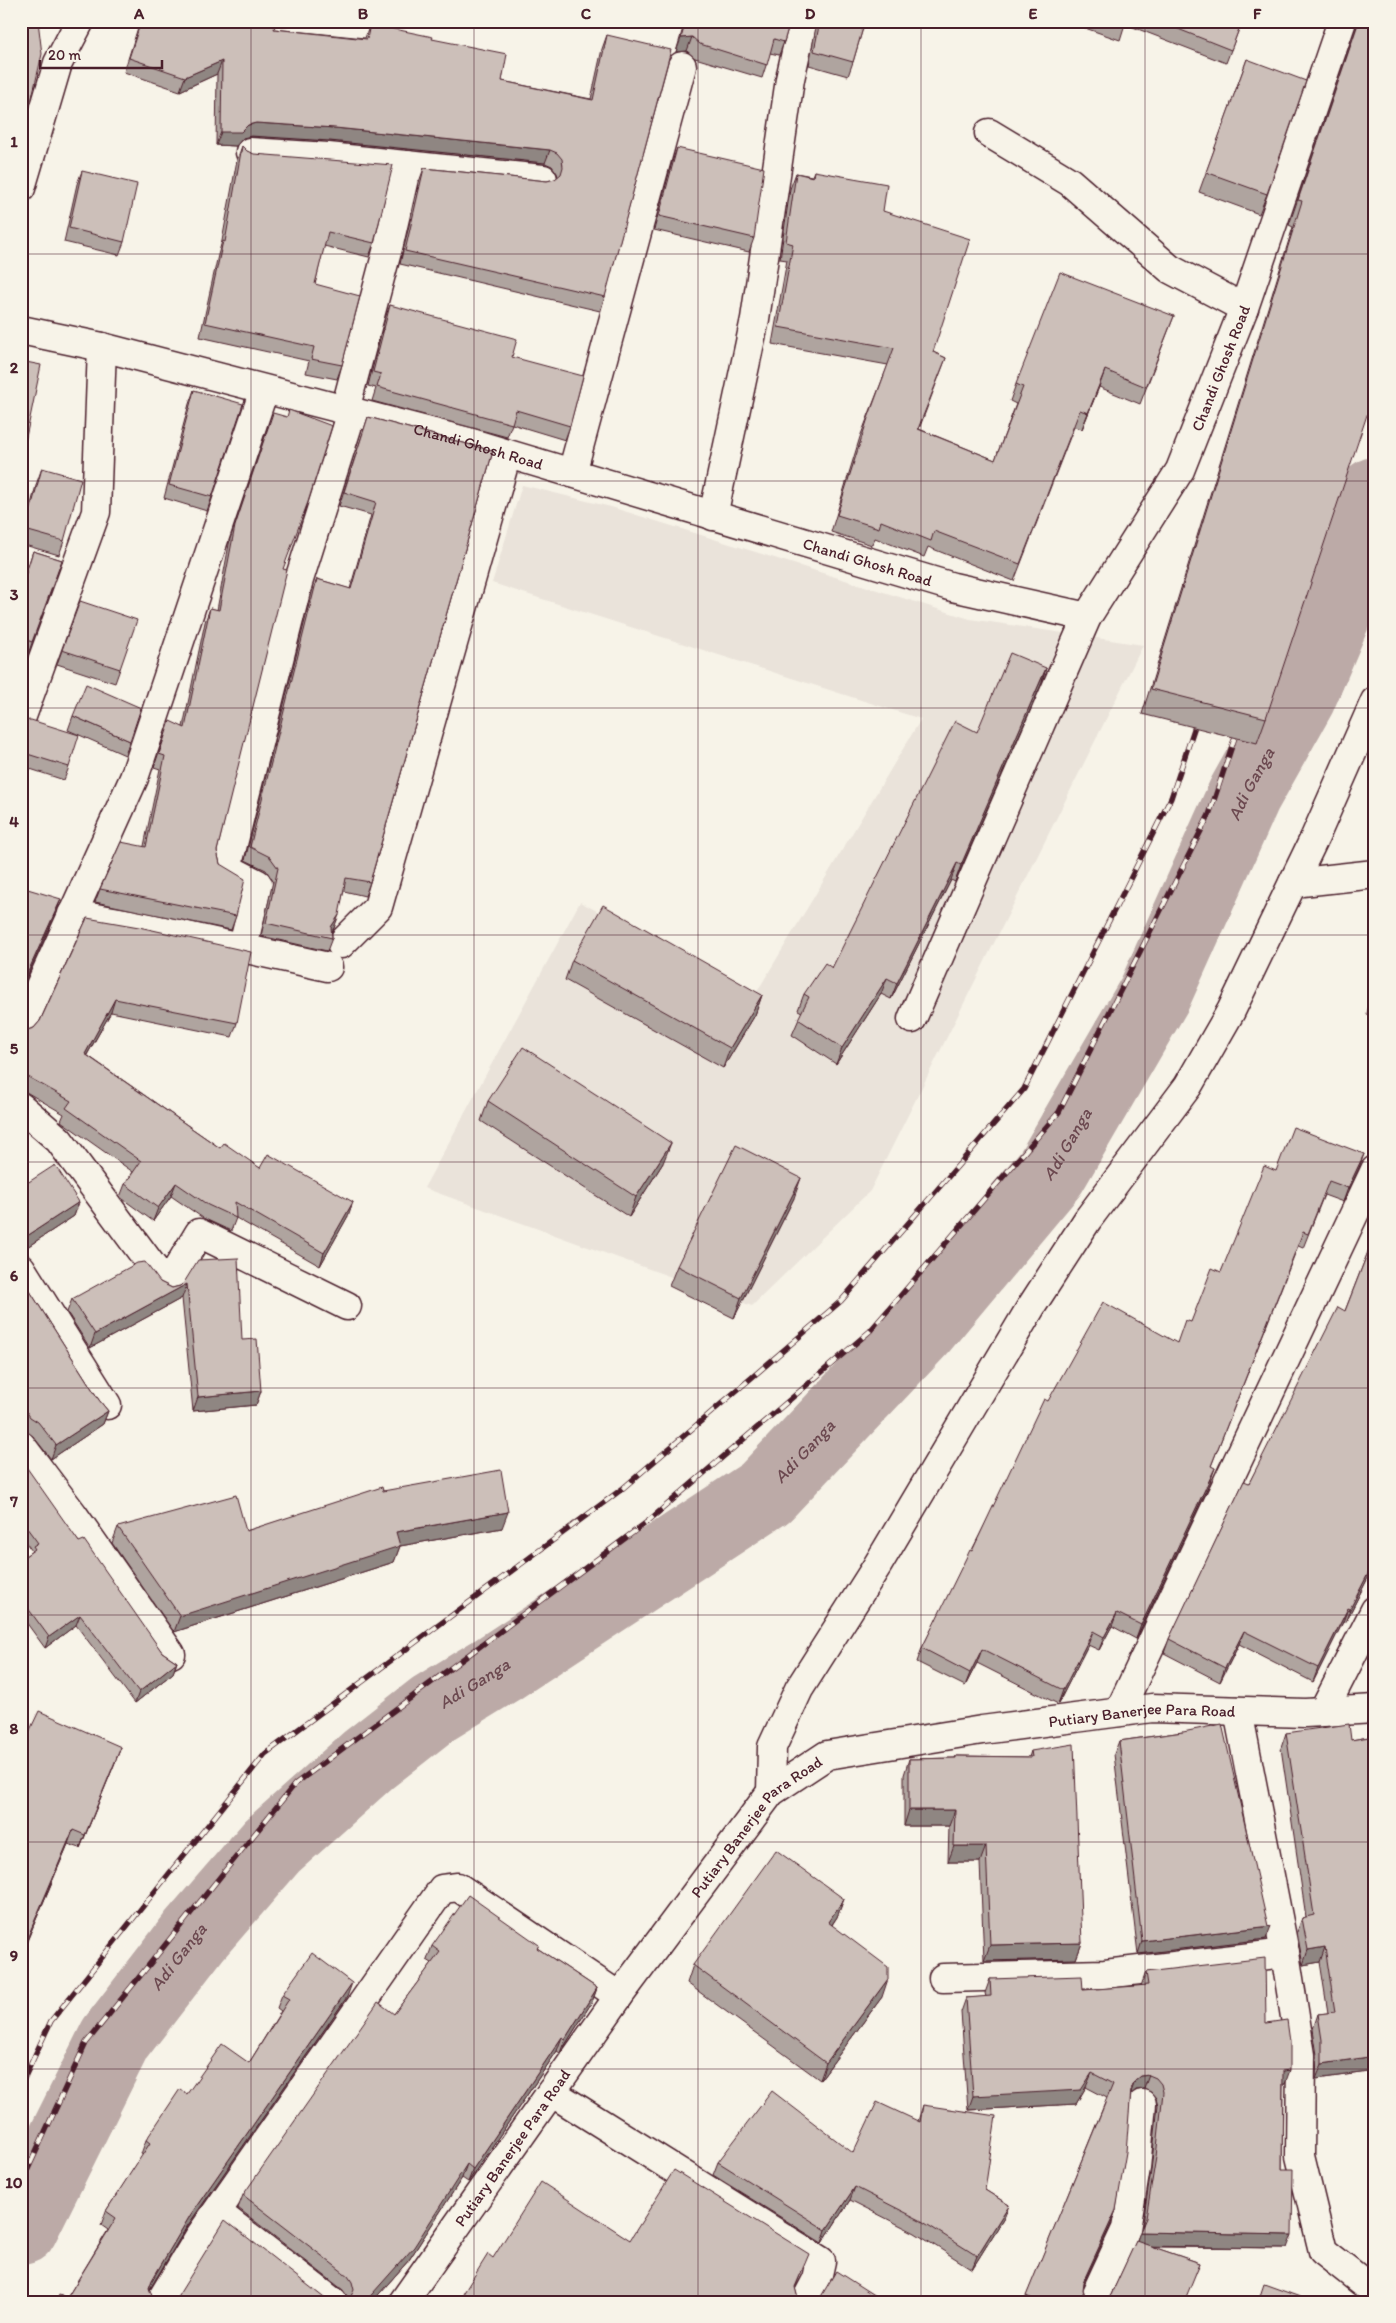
<svg xmlns="http://www.w3.org/2000/svg" width="1396" height="2323" viewBox="0 0 1396 2323" font-family="Itim,sans-serif">
<rect width="100%" height="100%" fill="#f7f3e8"/>
<filter id="ink" filterUnits="userSpaceOnUse"><feTurbulence type="fractalNoise" baseFrequency=".02" numOctaves="2"/><feDisplacementMap in="SourceGraphic" scale="10" xChannelSelector="R" yChannelSelector="G"/><feConvolveMatrix kernelMatrix="1 2 1 2 8 2 1 2 1" color-interpolation-filters="sRGB"/></filter>
<g filter="url(#ink)">
<polygon fill="#eae3da" points="522,485 611,507 970,619 1143,645 870,1191 752,1306 424,1188 580,902 755,995 921,719 492,583"/>
<g fill="none" stroke-linecap="round" stroke-linejoin="round">
<path stroke="#bcaaa7" stroke-width="74" id="s1" d="M21,2228l94,-189 80,-104 77,-89 96,-86 65,-51 65,-40 267,-176 155,-164 131,-157 104,-179 89,-198 55,-98 46,-108 30,-95"/>
<g stroke="#4a1f2b" stroke-width="31">
<g id="minor">
<polyline points="989,133 1070,182 1170,269 1244,308"/>
<polyline points="250,152 328,157 543,179"/>
<polyline points="21,188 58,63 80,21"/>
<path id="s2" d="M21,330l81,17 363,94 488,146 134,30 93,-147 64,-162 98,-287"/>
<polyline points="345,410 389,244 407,165"/>
<polyline points="572,473 682,66"/>
<polyline points="713,516 755,319 790,79 803,21"/>
<polyline points="21,719 96,512 102,347"/>
<polyline points="1293,883 1375,874"/>
<polyline points="72,914 137,925 328,967"/>
<polyline points="341,944 378,907 507,454"/>
<polyline points="243,946 258,884 227,868 298,583 352,412"/>
<polyline points="912,1019 1087,617"/>
<polyline points="21,1028 134,778 264,390"/>
<polyline points="21,1107 59,1140 167,1286 199,1233 347,1306"/>
<polyline points="21,1268 107,1405"/>
<polyline points="21,1445 73,1514 171,1654"/>
<polyline points="1238,1711 1285,1953 1301,2055 1300,2156 1323,2251 1375,2292"/>
<polyline points="1119,1712 1375,1170"/>
<polyline points="1323,1712 1375,1610"/>
<polyline points="771,1792 772,1747 799,1689 877,1566 1031,1307 1088,1219 1188,1086 1231,1011 1315,837 1375,701"/>
<polyline points="943,1978 1105,1974 1285,1953"/>
<polyline points="551,2092 821,2261 817,2279 805,2302"/>
<polyline points="217,2212 333,2302"/>
<polyline points="160,2302 199,2237 442,1889 458,1887 619,1996"/>
<path id="s3" d="M403,2302l216,-306 152,-204 56,-37 155,-25 170,-22 153,5 70,-4"/>
<polyline points="1092,2302 1126,2229 1136,2168 1142,2104"/>
</g>
</g>
<use href="#minor" stroke="#f7f3e8" stroke-width="28"/>
<g stroke="#4a1f2b" stroke-width="5.5">
<g id="rail">
<polyline points="21,2085 51,2021 265,1754 622,1489 841,1301 1024,1089 1171,798 1199,714"/>
<polyline points="21,2184 86,2043 295,1784 647,1522 870,1331 1059,1112 1209,815 1239,725"/>
</g>
</g>
<use href="#rail" stroke="#f7f3e8" stroke-width="4" stroke-dasharray="11" stroke-linecap="butt"/>
</g>
<g fill="#afa49f" stroke="#4a1f2b">
<polygon points="140,21 276,21 274,29 365,38 370,24 432,39 502,81 591,99 602,49 607,35 605,297 600,311 400,264 419,182 424,168 547,181 555,179 558,177 557,173 552,166 545,163 330,141 251,136 243,138 236,146 216,145 217,74 180,91 124,72"/>
<polygon points="685,21 790,21 784,42 779,55 770,53 762,78 695,58 687,51 676,52"/>
<polygon points="817,21 865,21 853,62 848,76 809,65"/>
<polygon points="1087,21 1242,21 1226,63 1125,24 1120,40 1085,28"/>
<polygon points="1357,21 1375,21 1266,718 1257,743 1142,714 1293,227 1289,225 1357,26"/>
<polygon points="1247,59 1267,194 1259,214 1199,192"/>
<polygon points="242,146 247,151 374,243 369,257 324,246 315,284 342,365 337,379 306,373 309,361 200,337 218,255 222,241 237,160"/>
<polygon points="677,148 754,238 749,252 654,230 672,162"/>
<polygon points="82,171 124,242 119,255 64,242 77,184"/>
<polygon points="814,171 883,211 933,352 946,358 919,429 995,460 1016,404 1010,401 1016,384 1174,316 1140,404 1099,387 1082,429 1074,427 1014,581 928,547 924,557 875,538 872,545 831,532 860,437 888,365 772,344 787,260 780,259 790,189 796,173 812,176"/>
<polygon points="390,305 512,357 570,426 565,440 512,424 507,437 372,401 376,388 368,386 385,318"/>
<polygon points="21,361 24,447 21,456"/>
<polygon points="194,390 212,497 207,511 164,498 189,404"/>
<polygon points="368,417 493,451 370,882 365,896 344,891 334,928 332,933 332,938 327,951 261,936 273,881 266,870 245,860 312,592 317,579 350,589 371,515 339,506"/>
<polygon points="268,426 283,569 217,851 220,864 236,916 231,930 95,902 100,889 144,846 160,769 154,767 165,734 183,727 205,622 210,608 217,610 230,539"/>
<polygon points="42,468 64,541 59,555 21,544 21,541 37,482"/>
<polygon points="33,551 62,560 28,654 23,653 21,657 21,587"/>
<polygon points="80,601 120,669 115,683 57,664"/>
<polygon points="1046,668 1041,685 955,882 951,880 891,999 881,994 836,1064 792,1035 802,1012 798,1010 804,994 832,968 977,732"/>
<polygon points="73,716 130,741 125,755 68,730"/>
<polygon points="21,721 69,767 64,780 21,766"/>
<polygon points="87,918 237,1023 232,1037 111,1012 87,1055 220,1148 260,1168 348,1216 320,1266 236,1218 231,1231 203,1218 171,1196 153,1221 120,1197 125,1184 133,1172 61,1121 64,1114 21,1089 21,1030 27,1030 34,1028 40,1021"/>
<polygon points="572,960 762,995 755,1015 723,1068 565,980"/>
<polygon points="1375,978 1375,1016 1367,1014"/>
<polygon points="488,1101 663,1163 629,1217 481,1121"/>
<polygon points="1359,1168 1343,1202 1324,1195 1303,1248 1298,1246 1211,1466 1210,1482 1136,1639 1112,1626 1099,1650 1088,1645 1058,1704 977,1663 965,1686 917,1662 922,1648 1048,1401 1177,1343 1191,1322 1221,1272 1276,1171"/>
<polygon points="21,1187 79,1202 74,1216 21,1251"/>
<polygon points="794,1198 734,1318 669,1286 677,1266"/>
<polygon points="1375,1234 1375,1572 1372,1570 1345,1623 1343,1622 1313,1682 1239,1644 1220,1682 1164,1653 1169,1639 1249,1483 1345,1311"/>
<polygon points="21,1277 99,1400 108,1411 103,1424 51,1459 33,1436 25,1430 21,1424"/>
<polygon points="185,1281 242,1340 261,1391 256,1405 193,1411 182,1298 90,1348 67,1312 72,1299 160,1282 172,1288 180,1286"/>
<polygon points="21,1472 79,1542 162,1652 177,1662 173,1673 135,1703 76,1625 45,1648 23,1618 21,1619 21,1559 32,1551 21,1536"/>
<polygon points="383,1491 502,1528 400,1546 394,1562 174,1632 112,1543 118,1527 246,1531"/>
<polygon points="1183,1732 1266,1939 1138,1954 1114,1754 1119,1741"/>
<polygon points="1286,1733 1351,1740 1375,1736 1375,2071 1316,2079 1317,2055 1313,2029 1318,2014 1328,2013 1320,1962 1303,1965 1297,1932 1302,1918 1306,1917 1281,1748"/>
<polygon points="21,1749 116,1760 80,1848 68,1844 21,1955"/>
<polygon points="1031,1751 1082,1943 1076,1959 984,1961 980,1862 948,1862 949,1826 904,1826 904,1775 909,1759 955,1758 956,1756 1029,1757"/>
<polygon points="844,1899 837,1917 832,1925 882,1997 820,2080 687,1983 693,1965"/>
<polygon points="539,1945 537,1948 597,1988 592,2002 560,2053 557,2051 468,2182 462,2178 409,2260 372,2302 345,2302 348,2300 347,2296 343,2290 238,2208 243,2195 394,2014 432,1963 427,1960 432,1946"/>
<polygon points="1146,1972 1266,2023 1285,2084 1283,2084 1282,2169 1287,2248 1153,2247 1200,2263 1194,2276 1106,2301 1111,2295 1137,2241 1142,2228 1151,2171 1158,2105 1156,2098 1151,2092 1144,2089 1136,2090 1131,2093 1116,2210 1111,2224 1082,2286 1082,2290 1085,2297 1090,2302 1024,2302 1107,2098 1086,2087 1076,2104 968,2110 961,2012 966,1998 986,1997 985,1993 990,1979 1083,1990 1141,1986"/>
<polygon points="282,1995 347,1997 186,2228 150,2289 67,2298 108,2230 101,2225 106,2211 143,2155 141,2154 146,2140 187,2094 249,2063 281,2011 277,2008"/>
<polygon points="923,2105 985,2190 1009,2205 1004,2218 972,2269 915,2233 850,2200 822,2243 713,2175 718,2162 853,2153 918,2121"/>
<polygon points="630,2240 803,2268 795,2288 797,2295 803,2301 807,2302 458,2302 493,2258"/>
</g>
<g fill="#8f8682" stroke="#4a1f2b">
<polygon points="692,37 687,51 676,52 681,38"/>
<polygon points="222,61 217,74 180,91 185,77"/>
<polygon points="256,123 335,128 550,150 545,163 330,141 251,136 243,138 236,146 216,145 221,132"/>
<polygon points="1105,370 1099,387 1082,429 1088,413"/>
<polygon points="1046,668 1041,685 955,882 961,865"/>
<polygon points="957,863 951,880 891,999 897,983"/>
<polygon points="61,899 56,912 21,990 21,987"/>
<polygon points="339,915 334,928 328,937 331,927"/>
<polygon points="887,978 881,994 836,1064 842,1048"/>
<polygon points="762,995 755,1015 723,1068 730,1048"/>
<polygon points="115,999 111,1012 80,1067 85,1054"/>
<polygon points="671,1143 663,1163 629,1217 636,1197"/>
<polygon points="1364,1154 1359,1168 1343,1202 1348,1188"/>
<polygon points="801,1178 794,1198 734,1318 741,1298"/>
<polygon points="176,1183 171,1196 153,1221 158,1208"/>
<polygon points="79,1202 74,1216 21,1251 21,1246 24,1238"/>
<polygon points="353,1202 348,1216 320,1266 324,1253"/>
<polygon points="187,1284 182,1298 90,1348 95,1334"/>
<polygon points="261,1391 256,1405 193,1411 198,1397"/>
<polygon points="108,1411 103,1424 51,1459 56,1445"/>
<polygon points="1215,1468 1210,1482 1136,1639 1141,1625"/>
<polygon points="508,1512 502,1528 400,1546 394,1562 174,1632 180,1616 396,1532"/>
<polygon points="1375,1560 1372,1570 1345,1623 1350,1609"/>
<polygon points="27,1607 23,1618 21,1619 21,1611"/>
<polygon points="1348,1608 1343,1622 1313,1682 1318,1668"/>
<polygon points="1117,1613 1112,1626 1099,1650 1104,1637"/>
<polygon points="80,1615 76,1625 45,1648 49,1637"/>
<polygon points="1093,1631 1088,1645 1058,1704 1063,1690"/>
<polygon points="1244,1631 1239,1644 1220,1682 1225,1668"/>
<polygon points="982,1649 977,1663 965,1686 970,1673"/>
<polygon points="177,1662 173,1673 135,1703 139,1692"/>
<polygon points="121,1747 116,1760 80,1848 85,1835"/>
<polygon points="909,1810 955,1810 949,1826 904,1826"/>
<polygon points="73,1830 68,1844 21,1955 21,1953"/>
<polygon points="954,1846 986,1846 980,1862 948,1862"/>
<polygon points="844,1899 837,1917 822,1939 828,1922"/>
<polygon points="1271,1926 1266,1939 1138,1954 1142,1941"/>
<polygon points="1082,1943 1076,1959 984,1961 990,1945"/>
<polygon points="1325,1947 1320,1962 1303,1965 1308,1950"/>
<polygon points="888,1979 882,1997 820,2080 826,2063"/>
<polygon points="352,1983 347,1997 186,2228 147,2294 152,2280 191,2214"/>
<polygon points="597,1988 592,2002 560,2053 565,2039"/>
<polygon points="562,2037 557,2051 468,2182 473,2169"/>
<polygon points="1375,2056 1375,2071 1316,2079 1322,2064"/>
<polygon points="1290,2070 1285,2084 1278,2085 1283,2071"/>
<polygon points="1092,2073 1086,2087 1076,2104 968,2110 973,2096"/>
<polygon points="1149,2075 1144,2089 1136,2090 1130,2095 1135,2081 1141,2076"/>
<polygon points="467,2164 462,2178 409,2260 372,2302 365,2302"/>
<polygon points="855,2187 850,2200 822,2243 826,2230"/>
<polygon points="1009,2205 1004,2218 972,2269 977,2256"/>
<polygon points="1116,2210 1111,2224 1078,2295 1083,2282"/>
<polygon points="1140,2232 1292,2235 1287,2248 1135,2246"/>
</g>
<g fill="#ccbfb9" stroke="#4a1f2b">
<polygon points="21,21 38,21 42,54 30,106 21,136"/>
<polygon points="141,21 276,21 274,29 367,39 370,24 433,37 432,39 507,54 502,81 593,100 607,35 671,50 605,297 405,251 424,168 547,181 555,179 561,174 563,167 562,159 557,153 550,150 335,128 256,123 248,125 241,132 221,132 222,61 185,77 129,58"/>
<polygon points="686,21 790,21 784,42 774,39 767,65 700,44 692,37 681,38"/>
<polygon points="820,21 865,21 853,62 814,51"/>
<polygon points="1110,21 1127,21 1125,26"/>
<polygon points="1158,21 1242,21 1231,50"/>
<polygon points="1359,21 1375,21 1375,391 1266,718 1151,689 1302,201 1298,200"/>
<polygon points="1247,59 1306,81 1267,194 1206,172"/>
<polygon points="242,146 247,151 254,154 393,165 374,243 328,232 315,284 360,296 342,365 311,359 314,347 205,323 223,241 225,242"/>
<polygon points="677,148 764,168 754,238 659,216"/>
<polygon points="82,171 137,184 124,242 69,228"/>
<polygon points="814,171 887,184 883,211 970,239 933,352 946,358 918,429 995,460 1023,387 1016,384 1060,272 1174,316 1146,387 1105,370 1088,413 1080,410 1020,564 934,531 931,541 881,521 879,528 837,515 867,421 894,348 778,327 793,244 786,242 796,173 813,177"/>
<polygon points="390,305 517,339 512,357 583,376 570,426 516,410 512,424 377,387 381,374 373,372"/>
<polygon points="21,361 41,365 24,447 21,447"/>
<polygon points="194,390 243,404 212,497 169,485"/>
<polygon points="289,410 332,426 308,502 283,569 287,570 217,851 220,864 245,879 236,916 100,889 121,842 146,847 165,756 159,754 170,721 185,728 210,608 219,610 235,526 273,413 287,417"/>
<polygon points="368,417 493,451 370,882 346,878 339,915 331,927 332,938 266,923 278,868 270,857 250,847 317,579 351,589 376,502 344,492"/>
<polygon points="42,468 81,479 64,541 25,530"/>
<polygon points="33,551 62,560 32,642 27,640 21,656 21,589"/>
<polygon points="80,601 137,620 120,669 62,650"/>
<polygon points="1010,653 1046,668 961,865 957,863 897,983 887,978 842,1048 798,1019 809,997 804,994 825,963 832,968 955,721 977,732"/>
<polygon points="86,684 141,708 130,741 73,716"/>
<polygon points="31,720 79,735 69,767 21,752 21,721"/>
<polygon points="21,887 61,899 21,987"/>
<polygon points="603,905 762,995 730,1048 572,960"/>
<polygon points="87,918 139,927 251,952 237,1023 115,999 85,1054 220,1148 224,1143 260,1168 268,1154 353,1202 324,1253 235,1202 236,1218 208,1205 176,1183 158,1208 125,1184 141,1161 66,1108 71,1101 21,1073 21,1030 27,1030 34,1028 40,1021"/>
<polygon points="1375,987 1375,1002 1372,1002"/>
<polygon points="523,1047 671,1143 636,1197 488,1101"/>
<polygon points="1293,1127 1364,1154 1348,1188 1329,1181 1308,1234 1303,1232 1211,1466 1215,1468 1141,1625 1117,1613 1104,1637 1093,1631 1063,1690 982,1649 970,1673 922,1648 970,1550 972,1551 1044,1399 1048,1401 1103,1302 1177,1343 1185,1320 1191,1322 1212,1268 1221,1272 1264,1166 1276,1171"/>
<polygon points="736,1145 801,1178 741,1298 677,1266"/>
<polygon points="55,1165 79,1202 24,1238 21,1234 21,1187"/>
<polygon points="1375,1234 1375,1560 1350,1609 1348,1608 1318,1668 1244,1631 1225,1668 1169,1639 1244,1481 1249,1483 1338,1307 1345,1311"/>
<polygon points="238,1258 242,1340 257,1339 261,1391 198,1397 187,1284 95,1334 72,1299 137,1263 145,1262 160,1282 172,1288 180,1286 185,1281 198,1260"/>
<polygon points="21,1277 99,1400 108,1411 56,1445 38,1422 30,1417 21,1403"/>
<polygon points="27,1468 79,1542 84,1540 162,1652 177,1662 139,1692 80,1615 49,1637 27,1607 21,1611 21,1559 35,1549 33,1546 38,1543 21,1520 21,1472"/>
<polygon points="501,1470 508,1512 396,1532 400,1546 180,1616 118,1527 236,1495 246,1531 382,1487 383,1491"/>
<polygon points="39,1711 121,1747 85,1835 73,1830 21,1953 21,1749"/>
<polygon points="1222,1724 1268,1926 1271,1926 1142,1941 1119,1741 1183,1732"/>
<polygon points="1349,1724 1351,1740 1375,1736 1375,2056 1322,2064 1322,2040 1318,2014 1335,2012 1325,1947 1308,1950 1302,1918 1314,1915 1286,1733"/>
<polygon points="1074,1744 1082,1943 990,1945 986,1846 954,1846 955,1810 909,1810 909,1759 956,1758 956,1756 1032,1757 1031,1751"/>
<polygon points="776,1850 844,1899 828,1922 888,1967 888,1979 826,2063 693,1965"/>
<polygon points="468,1895 539,1945 537,1948 597,1988 565,2039 562,2037 473,2169 467,2164 414,2247 365,2302 345,2302 350,2298 354,2290 352,2282 348,2276 243,2195 378,2002 394,2014 440,1952 432,1946"/>
<polygon points="312,1953 352,1983 191,2214 152,2280 149,2288 152,2296 157,2302 56,2302 59,2295 67,2298 116,2218 106,2211 150,2143 146,2140 180,2089 187,2094 222,2044 249,2063 289,1999 282,1995"/>
<polygon points="1265,1958 1266,2023 1287,2020 1290,2042 1290,2070 1283,2071 1282,2169 1293,2169 1292,2235 1140,2232 1146,2218 1156,2157 1163,2092 1161,2084 1156,2078 1149,2075 1141,2076 1135,2081 1131,2089 1126,2152 1116,2210 1083,2282 1082,2290 1085,2297 1090,2302 1040,2302 1026,2296 1113,2084 1092,2073 1081,2090 973,2096 966,1998 991,1996 990,1979 1082,1976 1083,1990 1148,1985 1146,1972"/>
<polygon points="772,2091 853,2153 877,2102 920,2122 923,2105 996,2116 985,2190 1009,2205 977,2256 920,2220 855,2187 826,2230 718,2162"/>
<polygon points="674,2170 809,2254 795,2287 797,2295 803,2301 807,2302 798,2302 791,2297 789,2302 458,2302 488,2254 493,2258 541,2182 630,2240"/>
<polygon points="225,2220 328,2301 331,2302 172,2302 178,2296"/>
<polygon points="1136,2241 1200,2263 1184,2302 1104,2302 1106,2301 1111,2295"/>
<polygon points="836,2271 883,2301 883,2302 814,2302 819,2300"/>
<polygon points="1264,2284 1314,2302 1258,2302"/>
</g>
</g>
<path fill="none" stroke="#4a1f2b" stroke-width="1" stroke-opacity="0.55" d="M251,21v2281M474,21v2281M698,21v2281M921,21v2281M1145,21v2281M21,254h1354M21,481h1354M21,708h1354M21,935h1354M21,1162h1354M21,1388h1354M21,1615h1354M21,1842h1354M21,2069h1354"/>
<g text-anchor="middle" stroke-width="4.5" stroke-linejoin="round" paint-order="stroke">
<g font-size="16" fill="#4a1f2b" stroke="#f7f3e8">
<text dy="6" stroke="none"><textPath href="#s2" startOffset="1388">Chandi Ghosh Road</textPath></text>
<text dy="6" stroke="none"><textPath href="#s2" startOffset="472">Chandi Ghosh Road</textPath></text>
<text dy="6" stroke="none"><textPath href="#s2" startOffset="878">Chandi Ghosh Road</textPath></text>
<text dy="6" stroke="none"><textPath href="#s3" startOffset="1014">Putiary Banerjee Para Road</textPath></text>
<text dy="6" stroke="none"><textPath href="#s3" startOffset="594">Putiary Banerjee Para Road</textPath></text>
<text dy="6" stroke="none"><textPath href="#s3" startOffset="189">Putiary Banerjee Para Road</textPath></text>
</g>
<g font-size="18" font-style="italic" fill="#6c4950" stroke="#f7f3e8">
<text dy="6" stroke="none"><textPath href="#s1" startOffset="1935">Adi Ganga</textPath></text>
<text dy="6" stroke="none"><textPath href="#s1" startOffset="1530">Adi Ganga</textPath></text>
<text dy="6" stroke="none"><textPath href="#s1" startOffset="1125">Adi Ganga</textPath></text>
<text dy="6" stroke="none"><textPath href="#s1" startOffset="720">Adi Ganga</textPath></text>
<text dy="6" stroke="none"><textPath href="#s1" startOffset="315">Adi Ganga</textPath></text>
</g>
</g>
<rect width="1396" height="2323" fill="none" stroke="#f7f3e8" stroke-width="55"/>
<path d="M40 60v8h122v-8" fill="none" stroke="#4a1f2b" stroke-width="2.5"/>
<text x="48" y="60" font-size="15" fill="#4a1f2b" stroke="#f7f3e8" stroke-width="4" paint-order="stroke">20 m</text>
<rect x="28" y="28" width="1340" height="2268" fill="none" stroke="#4a1f2b" stroke-width="2"/>
<g font-size="16" text-anchor="middle" font-weight="bold" fill="#4a1f2b">
<text x="139" y="19">A</text>
<text x="363" y="19">B</text>
<text x="586" y="19">C</text>
<text x="810" y="19">D</text>
<text x="1033" y="19">E</text>
<text x="1257" y="19">F</text>
<text x="14" y="147">1</text>
<text x="14" y="373">2</text>
<text x="14" y="600">3</text>
<text x="14" y="827">4</text>
<text x="14" y="1054">5</text>
<text x="14" y="1281">6</text>
<text x="14" y="1507">7</text>
<text x="14" y="1734">8</text>
<text x="14" y="1961">9</text>
<text x="14" y="2188">10</text>
</g>
</svg>
